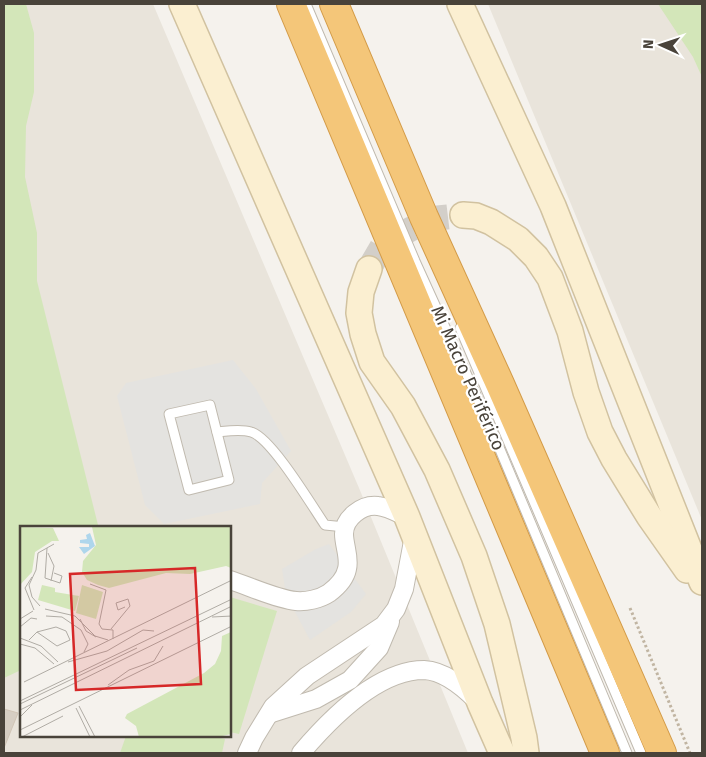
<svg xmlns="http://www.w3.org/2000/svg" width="706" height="757" viewBox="0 0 706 757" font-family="'Fira Sans',sans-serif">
<rect width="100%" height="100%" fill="#f5f2ed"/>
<g fill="#e9e4db" fill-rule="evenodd">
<path d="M4,4h149l206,484 109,265h-464zM21,527h209v209h-209z"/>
<polygon points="488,4 702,4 702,520"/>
</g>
<g fill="#d3e6b9">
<polygon points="4,4 26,4 34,33 34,92 26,126 25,177 37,233 37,281 98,525 97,527 21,527 21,670 4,678"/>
<polygon points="658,4 702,4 702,77 693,57"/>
<polygon points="230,597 277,611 239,734 230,732"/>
<polygon points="126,736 212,736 225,739 222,753 120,753"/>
</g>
<g fill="#e4e3e0">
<polygon points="233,360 256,389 291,451 262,483 260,504 164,524 145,505 117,396 126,383"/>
<polygon points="329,544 366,594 351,612 310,640 286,595 282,569 316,549"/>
</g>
<polygon fill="#d6cec3" stroke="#d1c5b6" points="4,709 18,713 4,748"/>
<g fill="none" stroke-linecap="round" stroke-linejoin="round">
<polyline stroke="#d3cfc9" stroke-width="25" stroke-dasharray="25 12" stroke-linecap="butt" points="369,269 382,247 394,238 411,229 438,218 463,215"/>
<g stroke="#c0baaf" stroke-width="11">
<g id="lane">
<polyline points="306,4 415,261 491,428 627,753"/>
<polyline points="460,328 641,753"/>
<polygon points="210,405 229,480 189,490 169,414"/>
<path d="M217,432c11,-1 24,-3 34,0 20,5 61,74 74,93l20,2"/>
</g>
</g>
<g stroke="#c0baaf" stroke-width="20">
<g id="street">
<path d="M230,580c19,6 46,19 66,21 10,1 24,-2 33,-8 8,-6 16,-14 18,-24 3,-11 -3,-24 -3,-35 0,-16 18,-30 34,-28 10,1 20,7 29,11"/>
<polyline points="272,713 316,699 350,680 379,648 390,622"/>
<polyline points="247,753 254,738 273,707 307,676 384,625 396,609 404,589 414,536"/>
<path d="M301,753c28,-33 76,-83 123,-83 21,1 39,17 52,30"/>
</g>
</g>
<g stroke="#d1c2a0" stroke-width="28">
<g id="secondary">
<polyline points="182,4 407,517 480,703 502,753"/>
<polyline points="460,4 553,206 702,582"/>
<polyline points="463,215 476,216 491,222 518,239 536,257 550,278 570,331 586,392 600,432 614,459 649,516 687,570"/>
<polyline points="369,269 361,292 359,313 363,334 372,362 403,406 437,470 474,556 497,624 524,738 526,753"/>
</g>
</g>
<g stroke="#d39b48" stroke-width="30">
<g id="highway">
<polyline points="291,4 605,753"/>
<polyline points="334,4 424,217 500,384 662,753"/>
</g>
</g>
<polyline stroke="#c1b5a2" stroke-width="3" stroke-dasharray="2.5 2.5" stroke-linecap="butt" points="630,608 690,753"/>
<use href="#lane" stroke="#fff" stroke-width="9"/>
<use href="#street" stroke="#fff" stroke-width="18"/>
<use href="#secondary" stroke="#fbefd1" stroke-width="25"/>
<use href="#highway" stroke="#f4c679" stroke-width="28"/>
</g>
<g text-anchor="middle" stroke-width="4.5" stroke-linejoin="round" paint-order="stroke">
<g font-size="18" fill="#49433a" stroke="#fff">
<text transform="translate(468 378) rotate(66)" y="6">Mi Macro Periférico</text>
</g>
</g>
<g transform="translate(20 526)">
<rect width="211" height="211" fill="#f5f2ed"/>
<path d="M0,1l33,1 6,13h-7l-17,11 -3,20 -12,13zM72,1h139v41l-5,-2 -36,8 -24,-1 -57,15 -11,-3 -11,-5 -5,-8 1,-11 13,-16zM22,59l13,3v4l24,4 -4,15 -37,-11zM62,59l21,7 -7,27 -20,-6zM211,106v102l-13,3h-79l-3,-11 -11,-8 2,-4 77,-41 11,-9 6,-13 1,-15z" fill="#d3e6b9"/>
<path d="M70,7l5,13 -11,8 -5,-7h10v-3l-9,-1v-3l7,-1 -1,-4z" fill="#aed6ec"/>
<path fill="none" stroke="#b0aca5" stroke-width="1" d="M27,22l-2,30 15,5 2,-7 -8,-3M28,27l6,13 -3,15M12,51l-7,11 9,22M70,58l16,6 -7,34 3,5 11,1v9M20,80l-8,-9 -3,-12 7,-15 2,-17 16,-9M25,83l30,7 20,20 13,4M26,90l16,1 19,13 7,14 -4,8M192,91l20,-1M0,93l13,-8M60,93l6,12 10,6M0,101l11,-9 6,1M91,103l19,-23 -2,-7 -12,4 2,7 7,-3M0,112l21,8 17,16M9,114l8,-8 19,-5 10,4 4,9 -13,6 -20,-14M0,118l15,4 19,16M48,136l39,-11 36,-21 11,1M4,156l208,-102M88,159l21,-15 25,-9 9,-15M0,175l212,-102M0,178l117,-56M59,180l16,31M56,182l14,29M0,184l212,-104M0,191l12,-12M0,204l212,-104M2,211l41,-21"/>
<path fill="#d62828" fill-opacity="0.15" stroke="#d62828" stroke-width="2.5" d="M175,42l6,116 -125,6 -6,-116z"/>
<rect width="211" height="211" fill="none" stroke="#49433a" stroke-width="2.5"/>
</g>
<rect width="706" height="757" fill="none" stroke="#49433a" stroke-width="10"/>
<g transform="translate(661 45) rotate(273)" stroke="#ffffff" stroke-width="4" paint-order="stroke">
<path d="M0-4L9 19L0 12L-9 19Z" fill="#49433a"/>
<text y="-8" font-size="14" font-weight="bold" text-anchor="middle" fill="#49433a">N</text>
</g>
</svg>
